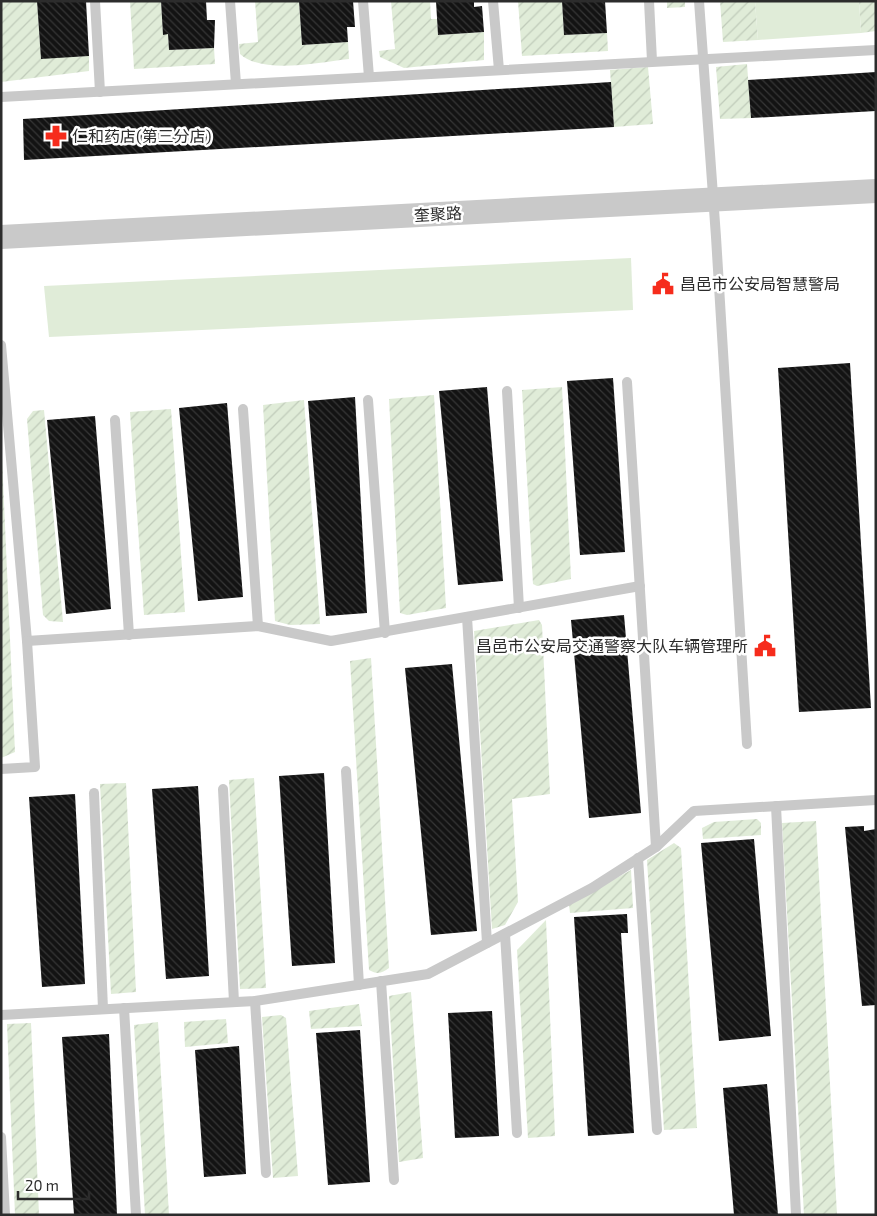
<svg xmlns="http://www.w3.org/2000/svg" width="877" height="1216" viewBox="0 0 877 1216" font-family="'Exo 2','Noto Sans SC',sans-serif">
<defs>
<pattern id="garden-furrows" width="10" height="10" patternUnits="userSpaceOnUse" patternTransform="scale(1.25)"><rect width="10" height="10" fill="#e0ecd8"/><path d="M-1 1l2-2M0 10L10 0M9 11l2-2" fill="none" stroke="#c0cbba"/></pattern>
<pattern id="building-back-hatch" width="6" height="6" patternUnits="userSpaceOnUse" patternTransform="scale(1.25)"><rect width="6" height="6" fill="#131313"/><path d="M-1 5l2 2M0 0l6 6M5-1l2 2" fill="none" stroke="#363636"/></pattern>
</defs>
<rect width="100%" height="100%" fill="#fff"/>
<g fill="#e0ecd8">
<polygon points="755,1 859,1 861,33 758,40"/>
<polygon points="631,258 633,310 49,337 44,286"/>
</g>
<g fill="url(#garden-furrows)">
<polygon points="1,1 37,1 41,58 89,56 89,71 1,82"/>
<polygon points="130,1 161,1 163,34 168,34 169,50 214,48 215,64 134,69"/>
<path d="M255,1h44l3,44 46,-3 1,17c-29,3 -86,16 -109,-5l-1,-10 19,-2z"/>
<polygon points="391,1 430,1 431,19 437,19 438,35 484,32 484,60 404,68 380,57 379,51 395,49"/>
<polygon points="518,1 562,1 564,35 607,33 608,51 522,56"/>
<polygon points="667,1 685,1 685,7 667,8"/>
<polygon points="720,1 755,1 758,40 723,42"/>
<polygon points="859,1 876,1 876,31 861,33"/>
<polygon points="747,64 751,118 720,119 716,67"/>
<polygon points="648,67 653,124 614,127 610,70"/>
<polygon points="562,387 571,579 537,586 533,584 522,390"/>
<polygon points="434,395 446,608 407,615 400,613 389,399"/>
<polygon points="304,400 320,624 290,625 275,621 263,405"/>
<polygon points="171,409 185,612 144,615 130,412"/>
<polygon points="44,410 63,622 49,621 43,615 27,419 33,411"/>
<polygon points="1,435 15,752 1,758"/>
<polygon points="539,620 542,625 550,794 512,799 518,902 505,925 492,929 474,631"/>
<path d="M371,658l18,310c-7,5 -11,7 -20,2l-19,-309z"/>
<polygon points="254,778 266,988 240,989 229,780"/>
<polygon points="126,783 136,992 111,994 100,784"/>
<polygon points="757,819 761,823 761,835 703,839 702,828 714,822"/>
<polygon points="816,821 837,1215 804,1215 782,823"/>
<polygon points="674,843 681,848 697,1128 664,1130 647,860"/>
<polygon points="631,870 633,908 570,913 569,904"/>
<polygon points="546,920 555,1136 528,1138 517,950"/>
<polygon points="411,992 423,1158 399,1162 389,996"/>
<polygon points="359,1004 362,1026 311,1029 309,1011"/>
<polygon points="281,1015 286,1018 298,1176 273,1178 262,1017"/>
<polygon points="226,1019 228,1043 185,1047 184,1022"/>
<polygon points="158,1022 169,1215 145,1215 134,1025"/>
<polygon points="31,1023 39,1215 15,1215 7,1024"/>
</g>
<g fill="url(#building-back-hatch)">
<polygon points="37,1 86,1 89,56 41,59"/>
<polygon points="161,1 206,1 207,20 215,20 214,48 169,50 168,34 163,35"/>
<polygon points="299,1 353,1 355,27 347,27 348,42 302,45"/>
<polygon points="436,1 474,1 474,7 482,6 484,32 438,35"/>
<polygon points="562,1 605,1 607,33 564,35"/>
<polygon points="876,72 876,111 751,118 748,80"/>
<polygon points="611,82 614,127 24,160 23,119"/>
<polygon points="850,363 871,708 799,712 778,368"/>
<polygon points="613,378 625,552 580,555 567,381"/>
<polygon points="487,387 503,581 458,585 439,391"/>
<polygon points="355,397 367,613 326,616 308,401"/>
<polygon points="227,403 243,597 198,601 179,408"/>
<polygon points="95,416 111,609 66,614 47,420"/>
<polygon points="624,615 641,813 589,818 571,620"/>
<polygon points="452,664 477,931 431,935 405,668"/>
<polygon points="324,773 335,963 292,966 279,776"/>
<polygon points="198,786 209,976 166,979 152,789"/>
<polygon points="75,794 85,984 42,987 29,797"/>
<polygon points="864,826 864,831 876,829 876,1005 862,1006 845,827"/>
<polygon points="754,839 771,1036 719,1041 701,843"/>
<polygon points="627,914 628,933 621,933 634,1133 588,1136 574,917"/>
<polygon points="492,1011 499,1136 455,1138 448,1013"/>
<polygon points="360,1030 370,1182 328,1185 316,1033"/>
<polygon points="109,1034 117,1215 74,1215 62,1037"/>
<polygon points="239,1046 246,1174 204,1177 195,1050"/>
<polygon points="767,1084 778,1215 734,1215 723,1088"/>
</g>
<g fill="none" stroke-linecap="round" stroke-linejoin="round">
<g stroke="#c9c9c9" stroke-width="10">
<polyline points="95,1 100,92"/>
<polyline points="230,1 236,84"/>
<polyline points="363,1 369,77"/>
<polyline points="493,1 499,70"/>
<polyline points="649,1 652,61"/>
<polyline points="699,1 716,237 747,744"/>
<polyline points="1,97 876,50"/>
<polyline points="1,345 27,641 258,626 331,641 640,586"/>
<polyline points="627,382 656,847"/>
<polyline points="507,391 519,608"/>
<polyline points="368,400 385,633"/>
<polyline points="243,409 258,626"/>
<polyline points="115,420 129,635"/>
<polyline points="467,617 487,943"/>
<polyline points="1,769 35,767 27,641"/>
<polyline points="346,771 359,985"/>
<polyline points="223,789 234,1002"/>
<polyline points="94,793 103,1009"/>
<polyline points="776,806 796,1215"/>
<polyline points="638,858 657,1130"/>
<polyline points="505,934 517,1133"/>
<polyline points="381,981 394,1180"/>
<polyline points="255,1001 266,1173"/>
<polyline points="124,1008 136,1215"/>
<polyline points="1,1015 255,1001 428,974 592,888 656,847 694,811 876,800"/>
<polyline points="1,1137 5,1215"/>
</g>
<polyline stroke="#c9c9c9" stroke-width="24" points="1,237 876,191"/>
</g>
<defs>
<g id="pharmacy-bare" transform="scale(1.725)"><path d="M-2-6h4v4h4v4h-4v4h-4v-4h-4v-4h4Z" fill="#f62c1c" stroke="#fff" stroke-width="2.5" paint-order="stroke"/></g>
<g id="civic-bare" transform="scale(1.725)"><path d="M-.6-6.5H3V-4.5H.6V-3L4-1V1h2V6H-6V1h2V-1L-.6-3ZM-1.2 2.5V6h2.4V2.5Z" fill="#f62c1c" stroke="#fff" stroke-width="2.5" paint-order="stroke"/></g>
</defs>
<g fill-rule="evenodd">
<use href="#pharmacy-bare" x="56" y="136"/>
<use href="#civic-bare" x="663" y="284"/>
<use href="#civic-bare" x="765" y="646"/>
</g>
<g text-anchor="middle" stroke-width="5" stroke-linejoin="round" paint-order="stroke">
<g font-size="16" fill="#2c2c2c" stroke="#fff" text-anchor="start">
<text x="72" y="142">仁和药店(第三分店)</text>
<text x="680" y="290">昌邑市公安局智慧警局</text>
<text x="748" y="652" text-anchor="end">昌邑市公安局交通警察大队车辆管理所</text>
</g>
<g font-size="16" fill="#2c2c2c" stroke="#fff">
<text transform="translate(438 214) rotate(-3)" y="6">奎聚路</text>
</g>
</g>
<rect width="877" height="1216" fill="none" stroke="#2c2c2c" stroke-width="5"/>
<path d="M18 1191v8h71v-8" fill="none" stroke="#2c2c2c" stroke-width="2.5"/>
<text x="25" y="1191" font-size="15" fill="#2c2c2c" stroke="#ffffff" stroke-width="4" paint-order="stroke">20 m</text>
</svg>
